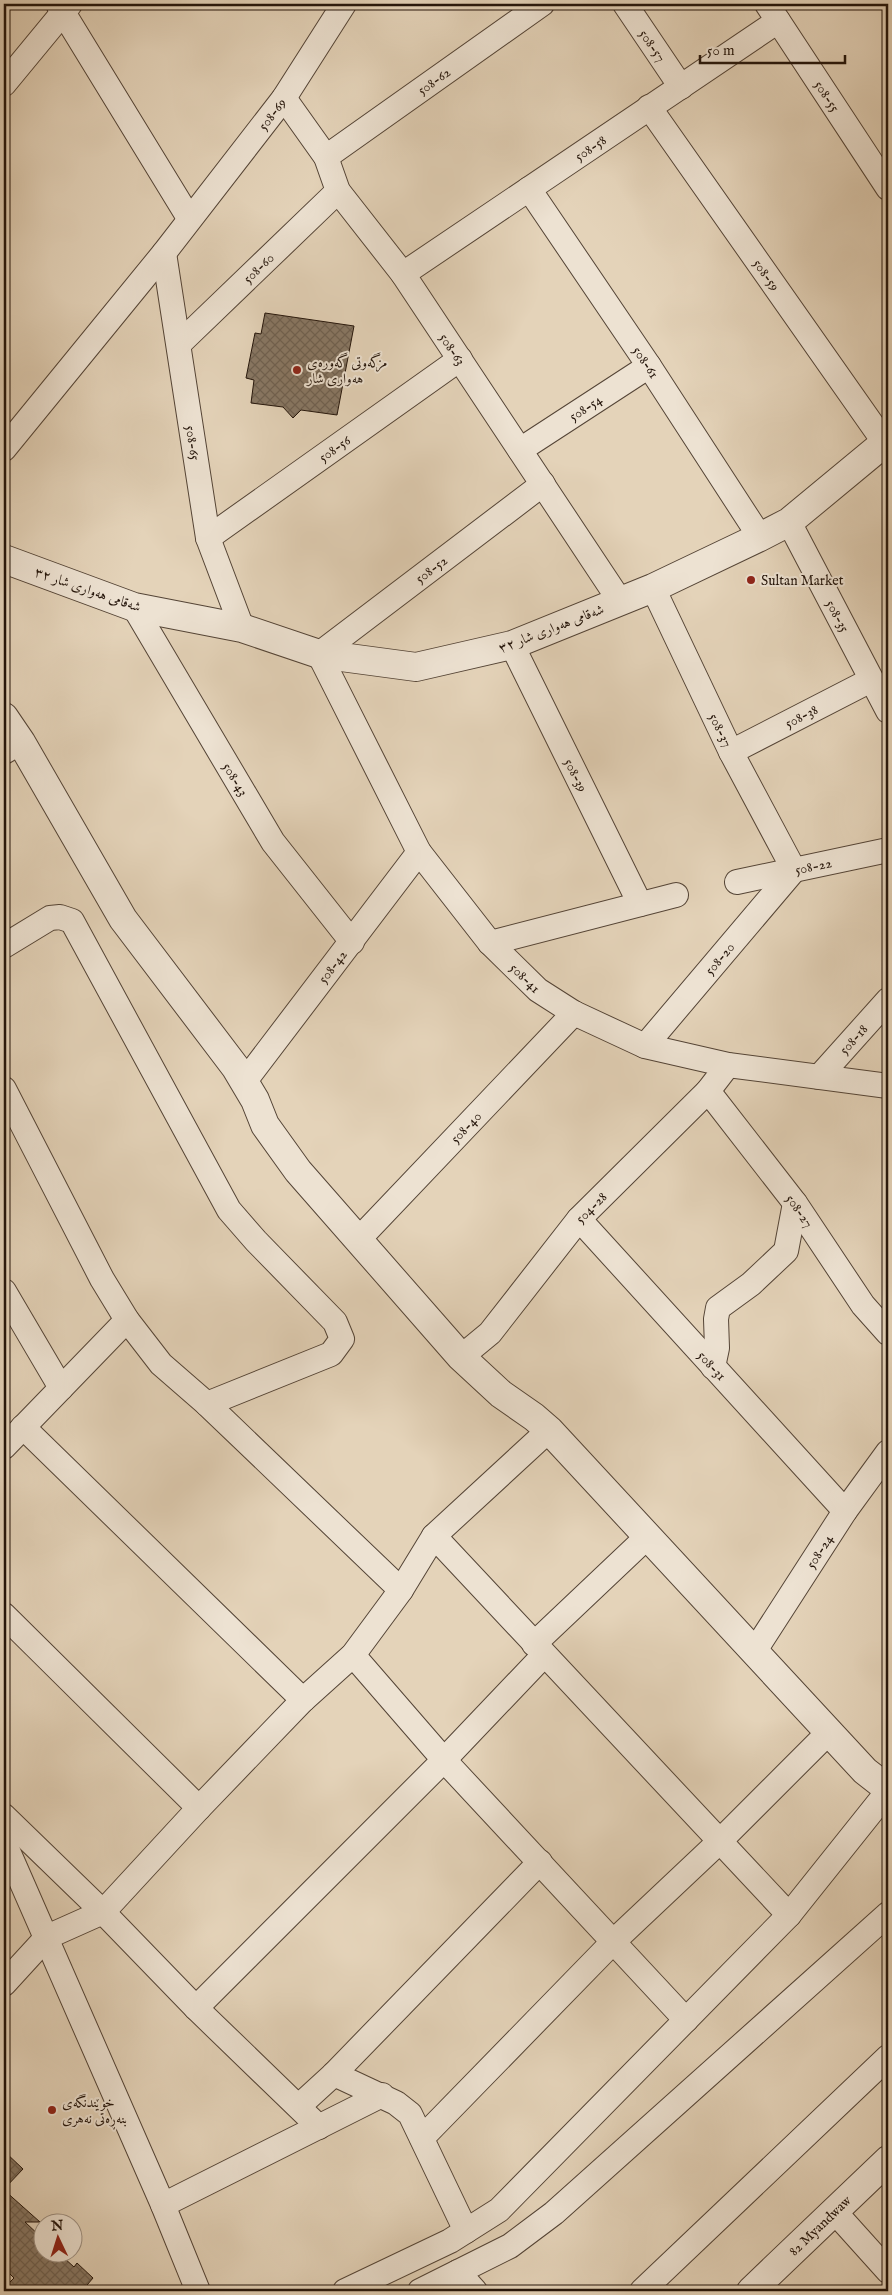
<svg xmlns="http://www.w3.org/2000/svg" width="892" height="2295" viewBox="0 0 892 2295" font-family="'IM FELL English',Amiri,serif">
<defs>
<pattern id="building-cross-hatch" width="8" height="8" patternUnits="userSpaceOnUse" patternTransform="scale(1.25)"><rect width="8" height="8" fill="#887865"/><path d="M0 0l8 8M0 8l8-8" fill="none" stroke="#6f6151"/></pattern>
</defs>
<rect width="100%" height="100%" fill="#e4d3b9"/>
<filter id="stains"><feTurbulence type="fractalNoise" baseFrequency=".004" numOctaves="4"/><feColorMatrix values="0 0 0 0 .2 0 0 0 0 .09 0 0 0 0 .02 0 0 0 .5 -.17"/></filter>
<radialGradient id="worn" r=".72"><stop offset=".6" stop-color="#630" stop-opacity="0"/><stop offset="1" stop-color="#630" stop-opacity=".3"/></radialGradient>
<g fill="url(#building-cross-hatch)" stroke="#24150b">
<polygon points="265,313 354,326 337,415 301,410 293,418 283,407 251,403 254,380 246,378 255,333 261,334"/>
<polygon points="4,2151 23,2169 4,2189"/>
<polygon points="4,2190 40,2222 25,2222 42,2238 42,2252 48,2252 59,2262 63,2257 74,2267 77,2263 93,2278 82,2291 4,2291 4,2288 14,2278 4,2268"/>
</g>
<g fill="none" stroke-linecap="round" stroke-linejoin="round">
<g stroke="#544436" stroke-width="26">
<g id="minor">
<polyline points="58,4 189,218"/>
<path id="s1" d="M625,4l56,83"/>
<path id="s2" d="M767,4l121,184"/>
<polyline points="4,84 70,4"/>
<path id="s3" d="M284,98l42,59 12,34 65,83 217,327"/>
<path id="s4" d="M649,107l236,336"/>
<path id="s5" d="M326,157l216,-153"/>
<path id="s6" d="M529,189l120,177 111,171"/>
<path id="s7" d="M164,253l44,285 34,90"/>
<path id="s8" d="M403,274l375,-253"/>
<path id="s9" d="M179,344l159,-153"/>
<path id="s10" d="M4,449l160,-196 120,-155 60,-94"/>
<path id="s11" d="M520,450l129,-84"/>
<path id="s12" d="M543,484l-224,170 100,198 71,91 48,47 36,23 71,33 83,19 160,21"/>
<path id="s13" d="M789,522l99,189"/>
<path id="s14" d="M208,538l252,-179"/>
<path id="s15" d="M134,607l139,235 79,100"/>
<path id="s16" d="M512,645l128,259"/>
<polyline points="4,752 21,742"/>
<path id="s17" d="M731,752l140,-72"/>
<path id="s18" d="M737,882l151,-32"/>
<polyline points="490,943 676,895"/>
<polyline points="4,946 50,918 60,917 72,921 229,1210 256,1241 335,1322 342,1339 331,1354 207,1404"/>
<path id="s19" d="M645,1046l149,-176 -63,-118 -78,-164"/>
<path id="s20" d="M819,1077l69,-77"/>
<path id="s21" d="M245,1081l174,-229"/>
<polyline points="4,1089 102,1279 127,1320 161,1364 207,1404 401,1590"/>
<path id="s22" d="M708,1091l87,112 68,102 25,28"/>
<path id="s23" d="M579,1219l266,292"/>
<path id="s24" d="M358,1240l216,-227"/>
<polyline points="4,1291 61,1388"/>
<path id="s25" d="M461,1357l29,-24 89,-114 129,-128 20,-26"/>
<polyline points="713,1367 717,1348 716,1319 718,1308 751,1284 786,1251 795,1203"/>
<polyline points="23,1427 303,1700"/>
<polyline points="4,1447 127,1320"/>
<polyline points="434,1536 789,1915"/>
<polyline points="4,1615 199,1808"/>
<polyline points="534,1644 647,1537"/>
<path id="s26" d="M754,1652l91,-141 43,-59"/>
<polyline points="353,1655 444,1760 686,2020"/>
<polyline points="4,1816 103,1912 196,2008 319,2127"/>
<polyline points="4,1842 163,2205 198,2291"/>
<polyline points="4,1984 47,1937 103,1912 199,1808 303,1700 353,1655 401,1590 434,1536 549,1430"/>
<polyline points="196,2008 444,1760 544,1655"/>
<polyline points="334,2074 396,2103 410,2114 466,2231"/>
<polyline points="299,2106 334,2074 540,1862"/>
<polyline points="422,2138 614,1941 719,1842 829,1732"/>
<polyline points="163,2205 382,2095"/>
<polyline points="834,2211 888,2271"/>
<polyline points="458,2272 475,2291"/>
<polyline points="345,2291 450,2241 499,2210 789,1915 888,1791"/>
<polyline points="420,2291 510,2246 554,2213 888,1914"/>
<polyline points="642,2291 888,2057"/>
</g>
</g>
<g stroke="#544436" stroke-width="30">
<g id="tertiary">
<polyline points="4,559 134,607 242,628 319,654 416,667 512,645 653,588 760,537 789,522 888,440"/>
<polyline points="4,717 21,742 123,919 236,1068 255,1100 265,1125 298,1171 461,1357 501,1394 534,1417 549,1430 865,1771 888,1789"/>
<path id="s27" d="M751,2291l137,-131"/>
</g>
</g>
<use href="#minor" stroke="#ede2d2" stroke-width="24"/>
<use href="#tertiary" stroke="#ede2d2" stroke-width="28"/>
</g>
<g fill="#8f2418" stroke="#ede2d2" stroke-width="2">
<circle cx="297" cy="370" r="5"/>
<circle cx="751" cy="580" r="5"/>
<circle cx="52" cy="2110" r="5"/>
</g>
<g text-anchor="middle" stroke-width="4" stroke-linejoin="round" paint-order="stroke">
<g font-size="14" fill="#24150b" stroke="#ede2d2">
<text dy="5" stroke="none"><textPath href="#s1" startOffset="50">508-57</textPath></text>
<text dy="5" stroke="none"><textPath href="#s5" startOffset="132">508-62</textPath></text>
<text dy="5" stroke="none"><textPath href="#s2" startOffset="110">508-55</textPath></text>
<text dy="5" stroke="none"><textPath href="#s10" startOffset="429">508-69</textPath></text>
<text dy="5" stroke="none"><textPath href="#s8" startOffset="226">508-58</textPath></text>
<text dy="5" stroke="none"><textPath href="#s9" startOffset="110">508-60</textPath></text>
<text dy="5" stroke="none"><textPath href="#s4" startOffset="205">508-59</textPath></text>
<text dy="5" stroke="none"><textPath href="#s3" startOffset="304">508-63</textPath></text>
<text dy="5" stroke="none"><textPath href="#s6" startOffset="209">508-61</textPath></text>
<text dy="5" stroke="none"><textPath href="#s11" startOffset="78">508-54</textPath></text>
<text dy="5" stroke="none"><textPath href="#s7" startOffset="192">508-65</textPath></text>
<text dy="5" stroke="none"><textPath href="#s14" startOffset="155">508-56</textPath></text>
<text transform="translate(431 569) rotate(-37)" y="5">508-52</text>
<text transform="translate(88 589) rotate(19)" y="5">شەقامی هەواری شار ٣٢</text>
<text dy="5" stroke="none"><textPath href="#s13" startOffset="106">508-35</textPath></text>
<text transform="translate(551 628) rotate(-21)" y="5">شەقامی هەواری شار ٣٢</text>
<text dy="5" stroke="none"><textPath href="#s17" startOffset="79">508-38</textPath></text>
<text transform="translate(721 730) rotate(64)" y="5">508-37</text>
<text dy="5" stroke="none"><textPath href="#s16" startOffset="145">508-39</textPath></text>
<text dy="5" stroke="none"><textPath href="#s15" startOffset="200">508-43</textPath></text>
<text dy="5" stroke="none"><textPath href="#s18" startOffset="78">508-22</textPath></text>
<text dy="5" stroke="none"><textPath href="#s19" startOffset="115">508-20</textPath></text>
<text dy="5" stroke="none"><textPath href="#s21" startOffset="144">508-42</textPath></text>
<text dy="5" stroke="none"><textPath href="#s12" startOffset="668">508-41</textPath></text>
<text dy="5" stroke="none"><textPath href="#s20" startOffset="51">508-18</textPath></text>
<text dy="5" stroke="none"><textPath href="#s24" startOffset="156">508-40</textPath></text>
<text dy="5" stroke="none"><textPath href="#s25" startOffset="199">504-28</textPath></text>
<text dy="5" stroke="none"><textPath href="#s22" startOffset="151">508-27</textPath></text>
<text dy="5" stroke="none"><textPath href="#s23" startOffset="198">508-31</textPath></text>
<text dy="5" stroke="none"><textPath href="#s26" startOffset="120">508-24</textPath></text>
<text dy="5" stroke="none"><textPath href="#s27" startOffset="95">82 Myandwaw</textPath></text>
</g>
<g font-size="14" fill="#24150b" stroke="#ede2d2" text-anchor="start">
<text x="307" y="367">مزگەوتی گەورەی<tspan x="307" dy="16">هەواری شار</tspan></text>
<text x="761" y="585">Sultan Market</text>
<text x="62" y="2107">خوێندنگەی<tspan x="62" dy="16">بنەڕەتی نەهری</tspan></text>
</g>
</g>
<rect width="892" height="2295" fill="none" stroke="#e4d3b9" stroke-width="20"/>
<rect x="5" y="5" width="882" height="2285" fill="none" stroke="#24150b" stroke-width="2.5"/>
<rect x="10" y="10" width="872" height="2275" fill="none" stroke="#24150b"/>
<g transform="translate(58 2238) rotate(356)"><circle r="24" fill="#ede2d2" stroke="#9d9082"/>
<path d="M0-4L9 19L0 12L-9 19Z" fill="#8f2418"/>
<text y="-8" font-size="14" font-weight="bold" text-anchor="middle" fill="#24150b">N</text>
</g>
<path d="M700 55v8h145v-8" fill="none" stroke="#24150b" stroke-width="2.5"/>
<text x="707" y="55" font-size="15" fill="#24150b" stroke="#ede2d2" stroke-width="4" paint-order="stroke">50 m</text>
<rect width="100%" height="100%" filter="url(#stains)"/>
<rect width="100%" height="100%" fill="url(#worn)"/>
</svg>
